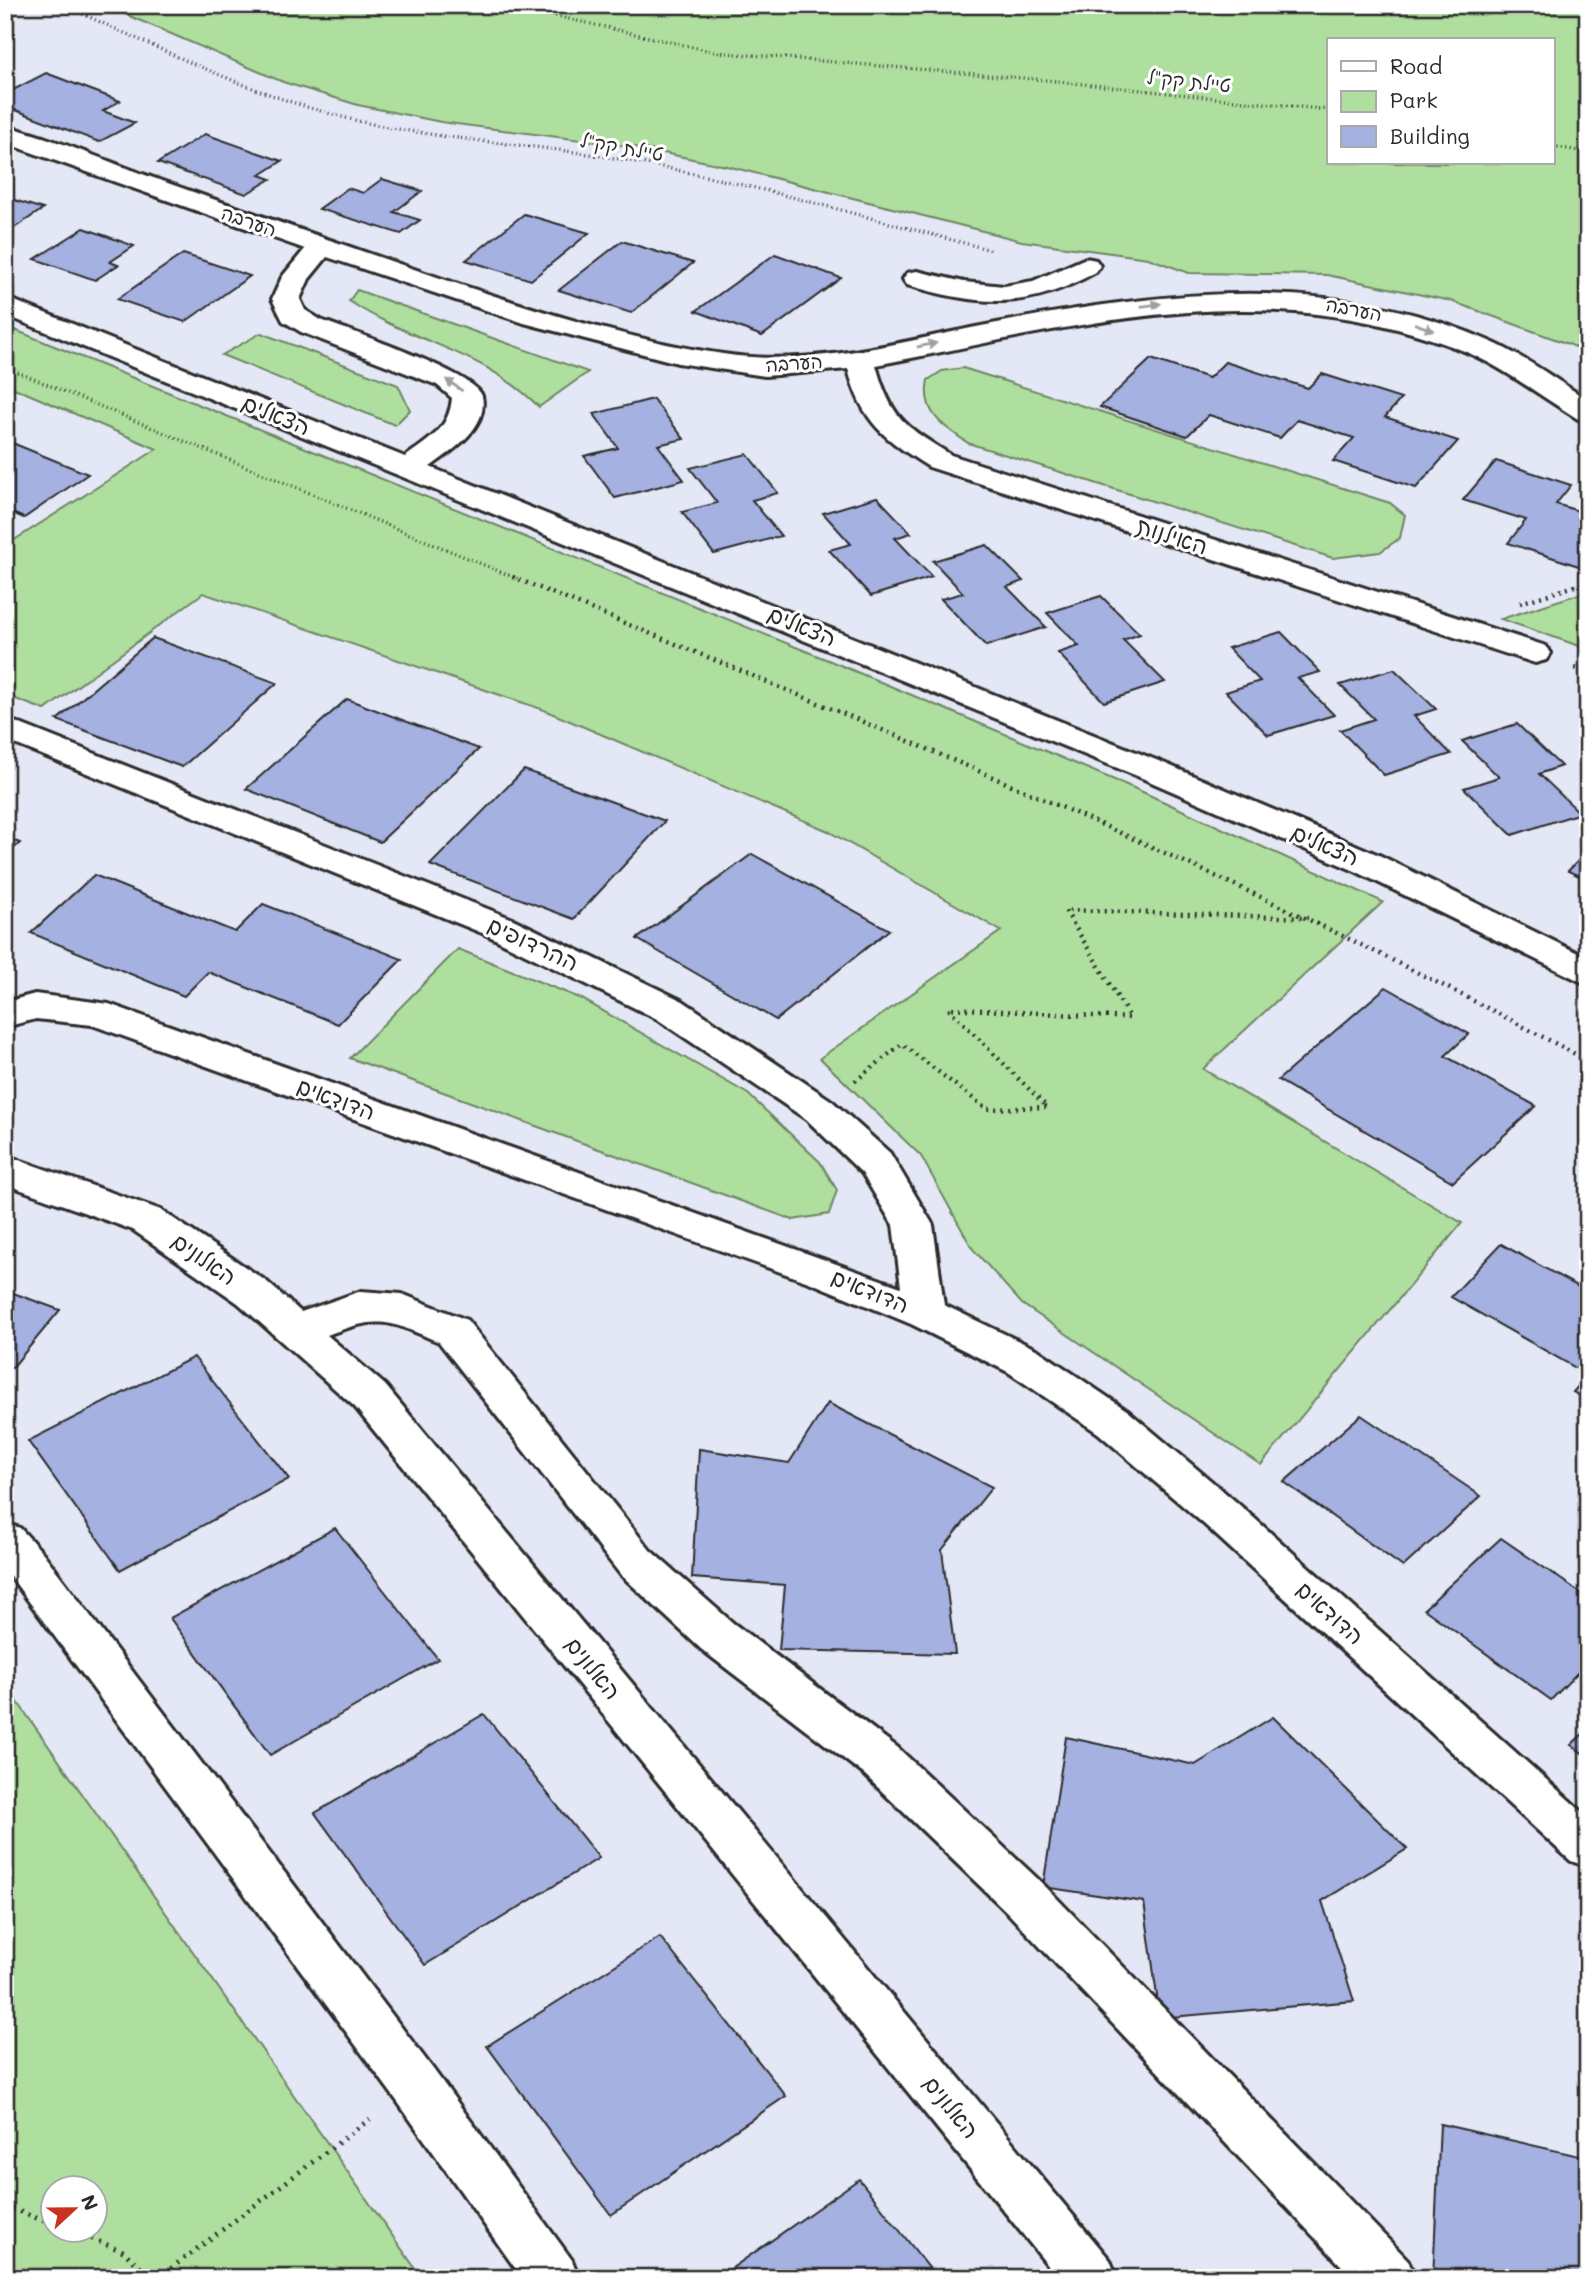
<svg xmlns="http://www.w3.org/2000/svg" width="1593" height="2283" viewBox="0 0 1593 2283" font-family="Mali,'Playpen Sans Hebrew',sans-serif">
<rect width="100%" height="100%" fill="#e4e8f6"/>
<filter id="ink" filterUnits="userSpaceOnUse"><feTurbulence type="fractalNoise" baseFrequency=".0143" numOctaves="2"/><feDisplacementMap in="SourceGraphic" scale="14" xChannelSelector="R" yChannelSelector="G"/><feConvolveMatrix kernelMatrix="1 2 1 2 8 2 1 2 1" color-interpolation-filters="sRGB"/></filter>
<g filter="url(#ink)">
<g fill="#afdf9e" stroke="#6d8564" stroke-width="2" fill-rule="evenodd">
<path d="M104,5h1484v350l-17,-10 -120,-44 -124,-26 -138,-2 -41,-15 -126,-17 -291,-74 -96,-20 -194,-25 -83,-17 -75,-23zM1553,40v123h-224v-123z"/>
<path d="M357,290l231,82 -49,35c-58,-58 -125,-63 -190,-106z"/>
<polygon points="5,326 828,660 1136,789 1383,902 1203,1069 1462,1223 1261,1465 1022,1304 972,1248 921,1156 820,1058 1001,931 826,830 544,710 203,593 45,710 5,695 5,546 157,449 5,384"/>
<polygon points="261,333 398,385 410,410 395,425 222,355"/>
<path d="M963,368l427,135 15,12 -5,23 -20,14 -47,6 -365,-115c-24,-16 -47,-30 -40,-63l14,-9z"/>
<polygon points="1588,591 1588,649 1501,619"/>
<polygon points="458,949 582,999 748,1094 820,1162 837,1190 829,1214 793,1220 350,1058"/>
<path d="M5,1684l417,594h-417zM52,2188h42v42h-42z"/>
</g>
<g fill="#a4b1e1" stroke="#2b2b2b" stroke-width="2">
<polygon points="46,73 120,101 103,111 135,123 99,142 5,106 5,94"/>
<polygon points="205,134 282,161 260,175 271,179 246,194 158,163"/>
<polygon points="382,179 422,191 394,212 420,220 401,234 319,209 348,188 363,193"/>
<polygon points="5,197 43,209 5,234"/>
<polygon points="524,214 589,233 531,280 466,260"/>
<polygon points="84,228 134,246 110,262 118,265 95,280 35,259"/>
<polygon points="622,241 693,263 631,313 559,290"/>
<polygon points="183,254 250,276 185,322 117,299"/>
<polygon points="775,254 841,278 762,336 696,311"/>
<polygon points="1151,359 1209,378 1225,362 1308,388 1322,374 1401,399 1385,417 1458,441 1416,488 1333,461 1354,438 1297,420 1280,438 1209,415 1187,436 1100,407"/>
<polygon points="653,399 684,439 658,445 684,480 615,498 584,456 618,448 594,414"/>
<polygon points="5,440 88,474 24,518 5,510"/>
<polygon points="747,454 778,493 752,500 781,536 714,554 682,512 717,503 690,468"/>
<polygon points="1496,461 1571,485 1556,504 1588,514 1588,569 1508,543 1526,520 1463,500"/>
<polygon points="877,497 911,533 895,538 932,577 871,596 829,550 851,544 823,513"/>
<polygon points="987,545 1023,581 1007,587 1046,627 986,646 941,599 963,593 933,561"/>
<polygon points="1101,596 1140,634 1123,640 1165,682 1104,702 1058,653 1079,646 1047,613"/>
<polygon points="1281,632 1320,672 1298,678 1334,715 1268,735 1226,692 1260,681 1228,648"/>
<polygon points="153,638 277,683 182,767 57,720"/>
<polygon points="1394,669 1436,709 1414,716 1451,754 1384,775 1340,730 1374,719 1340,685"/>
<polygon points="347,699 479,749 380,842 246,789"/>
<polygon points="1517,724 1561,766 1539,774 1580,813 1512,835 1464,788 1499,777 1462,741"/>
<polygon points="524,770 665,821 574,919 430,865"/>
<polygon points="5,837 20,843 5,856"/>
<polygon points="1588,851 1588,880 1568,871"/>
<polygon points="752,854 889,930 776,1020 637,939"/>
<polygon points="94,875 235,932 263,904 402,959 338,1024 208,972 184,996 31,933"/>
<polygon points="1386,987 1469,1034 1445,1056 1536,1106 1453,1182 1278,1080"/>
<polygon points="1501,1244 1588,1292 1588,1401 1573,1392 1588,1375 1451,1297"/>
<polygon points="5,1290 60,1310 12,1368 5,1365"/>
<polygon points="194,1357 289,1479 120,1570 28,1441"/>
<polygon points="828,1403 992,1487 942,1550 955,1654 779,1650 785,1585 692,1578 699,1449 789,1463"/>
<polygon points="1361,1415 1481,1496 1403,1567 1284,1482"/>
<polygon points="335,1528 438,1659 270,1755 170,1618"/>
<polygon points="1501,1538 1588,1598 1588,1662 1551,1700 1424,1609"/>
<polygon points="484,1714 599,1858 425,1965 315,1813"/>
<polygon points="1273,1717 1407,1849 1322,1901 1354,2001 1160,2018 1144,1902 1043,1887 1066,1737 1195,1765"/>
<polygon points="1588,1729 1588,1757 1571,1745"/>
<polygon points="660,1937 786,2096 611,2215 487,2046"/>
<polygon points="1440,2124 1588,2158 1588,2278 1433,2278"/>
<polygon points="859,2179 937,2278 718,2278"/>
</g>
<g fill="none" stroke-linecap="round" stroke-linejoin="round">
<g stroke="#2b2b2b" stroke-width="6">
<g id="minor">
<path d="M5,126c53,13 105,37 157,55 93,33 187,66 281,98 91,30 185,61 280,75 85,13 170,-10 253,-27 173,-34 353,-60 520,17 32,15 62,37 92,56v22l-10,-3c-38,-23 -73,-51 -114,-68 -200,-80 -386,-25 -588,14 15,54 29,61 75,90l595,191 5,7 -5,7 -11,3 -606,-196c-44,-28 -67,-44 -81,-98l-83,7 -87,-13 -154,-40 -197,-66 -18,22 -9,20 5,11 16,10c26,10 155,53 161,76 7,31 -30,55 -52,71l736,297 213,91 209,103v27l-233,-114 -213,-93 -1137,-463v-18l400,160c25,-18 44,-28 47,-59l-15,-13 -136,-53 -18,-11 -11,-22 10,-22 23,-28 -300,-106z"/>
<path d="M1086,258l10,2 4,6 -4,6c-70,39 -115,34 -189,13l-4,-6 4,-6 10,-2 47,11 40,4 29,-5z"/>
<polygon points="5,718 513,919 683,1001 832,1101 890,1153 933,1225 944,1305 1038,1350 1128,1411 1235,1501 1588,1817 1588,1867 1571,1861 1205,1525 1098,1433 1008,1372 911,1324 814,1284 92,1025 36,1019 5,1027 5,1002 35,994 109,1004 901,1287 893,1225 862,1173 806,1119 657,1019 487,935 5,740"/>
<path d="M5,1155l156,55 105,71 35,31 60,-21 41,3 65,26 183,230 83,73 164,124 145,136 366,377 7,18h-62l-345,-365 -143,-138 -164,-126 -81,-75 -181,-232c-51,-22 -59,-27 -112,-7l58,50 725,875 7,18h-59l-703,-871 -117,-104 -105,-73 -128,-46z"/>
<polygon points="5,1523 20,1528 43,1553 433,2069 572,2260 579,2278 522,2278 397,2101 5,1569"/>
</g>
</g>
<g stroke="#2b2b2b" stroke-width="3.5" stroke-dasharray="1 3.5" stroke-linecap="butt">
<path d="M62,5c92,40 183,87 280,112 93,24 190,26 283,43 124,22 245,59 366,90"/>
<polyline points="507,5 715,52 1046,80 1329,110"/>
<polyline points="1553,146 1588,153"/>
<polyline points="5,367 518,579"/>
</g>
<g stroke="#2b2b2b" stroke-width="4.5" stroke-dasharray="2 5" stroke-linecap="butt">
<path d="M513,577c364,150 729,297 1075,484"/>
<polyline points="1520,603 1588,582"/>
<polyline points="1575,668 1588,672"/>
<polyline points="855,1081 902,1044 987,1109 1047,1107 948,1008 1130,1018 1065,910 1308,918"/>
</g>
<g stroke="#2b2b2b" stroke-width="5" stroke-dasharray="2 6" stroke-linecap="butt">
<polyline points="5,2206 52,2224"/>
<polyline points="69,2230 123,2251 152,2278"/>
<polyline points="158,2278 370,2119"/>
</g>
<use href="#minor" fill="#fff" fill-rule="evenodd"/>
</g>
<defs><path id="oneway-solid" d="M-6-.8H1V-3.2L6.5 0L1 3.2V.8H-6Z" transform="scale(1.75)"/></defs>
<g fill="#a0a0a0">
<use href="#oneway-solid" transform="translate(1151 305) rotate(-7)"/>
<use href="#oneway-solid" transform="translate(1424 327) rotate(20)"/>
<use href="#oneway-solid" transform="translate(927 345) rotate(-11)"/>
<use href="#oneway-solid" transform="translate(454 385) rotate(-145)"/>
</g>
</g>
<g text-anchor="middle" stroke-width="6" stroke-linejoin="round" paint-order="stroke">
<g font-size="19" fill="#2b2b2b" stroke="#fff">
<text transform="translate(1189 81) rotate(6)" y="7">טיילת קק"ל</text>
<text transform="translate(622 147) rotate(10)" y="7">טיילת קק"ל</text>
<text transform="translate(249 221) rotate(19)" y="7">הערבה</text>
<text transform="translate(1354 309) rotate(11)" y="7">הערבה</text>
<text transform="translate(794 363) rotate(-4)" y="7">הערבה</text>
</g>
<g font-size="23" fill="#2b2b2b" stroke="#fff">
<text transform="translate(276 415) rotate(22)" y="8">הצאלים</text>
<text transform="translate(1172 536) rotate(18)" y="8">האילנות</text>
<text transform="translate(802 626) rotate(22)" y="8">הצאלים</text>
<text transform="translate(1325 845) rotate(23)" y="8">הצאלים</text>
<text transform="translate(533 944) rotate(25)" y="8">ההרדופים</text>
<text transform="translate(336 1099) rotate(20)" y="8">הדודאים</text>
<text transform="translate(204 1259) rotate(35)" y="8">האלונים</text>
<text transform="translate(870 1291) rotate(22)" y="8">הדודאים</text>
<text transform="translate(1330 1613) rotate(42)" y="8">הדודאים</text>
<text transform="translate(593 1668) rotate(51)" y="8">האלונים</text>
<text transform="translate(951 2107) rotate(51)" y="8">האלונים</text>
</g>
</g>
<rect width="1593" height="2283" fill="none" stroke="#fff" stroke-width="28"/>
<rect x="14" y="14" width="1565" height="2255" fill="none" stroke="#2b2b2b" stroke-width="2.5" filter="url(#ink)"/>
<rect x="1327" y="38" width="228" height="126" fill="#ffffff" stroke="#aaaaaa" stroke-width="2"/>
<rect x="1341" y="61" width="35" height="10" fill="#ffffff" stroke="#aaaaaa" stroke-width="2"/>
<text x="1390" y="74" font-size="21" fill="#2b2b2b">Road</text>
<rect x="1341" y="91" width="35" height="21" fill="#afdf9e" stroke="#aaaaaa" stroke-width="2"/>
<text x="1390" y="108" font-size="21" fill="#2b2b2b">Park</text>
<rect x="1341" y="126" width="35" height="21" fill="#a4b1e1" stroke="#aaaaaa" stroke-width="2"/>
<text x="1390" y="144" font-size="21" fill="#2b2b2b">Building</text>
<g transform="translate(74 2209) rotate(68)"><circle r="33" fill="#ffffff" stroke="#aaaaaa" stroke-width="2"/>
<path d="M0-5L12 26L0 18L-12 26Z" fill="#c8321e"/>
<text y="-10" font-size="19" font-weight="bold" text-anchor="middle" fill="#2b2b2b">N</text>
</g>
</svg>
